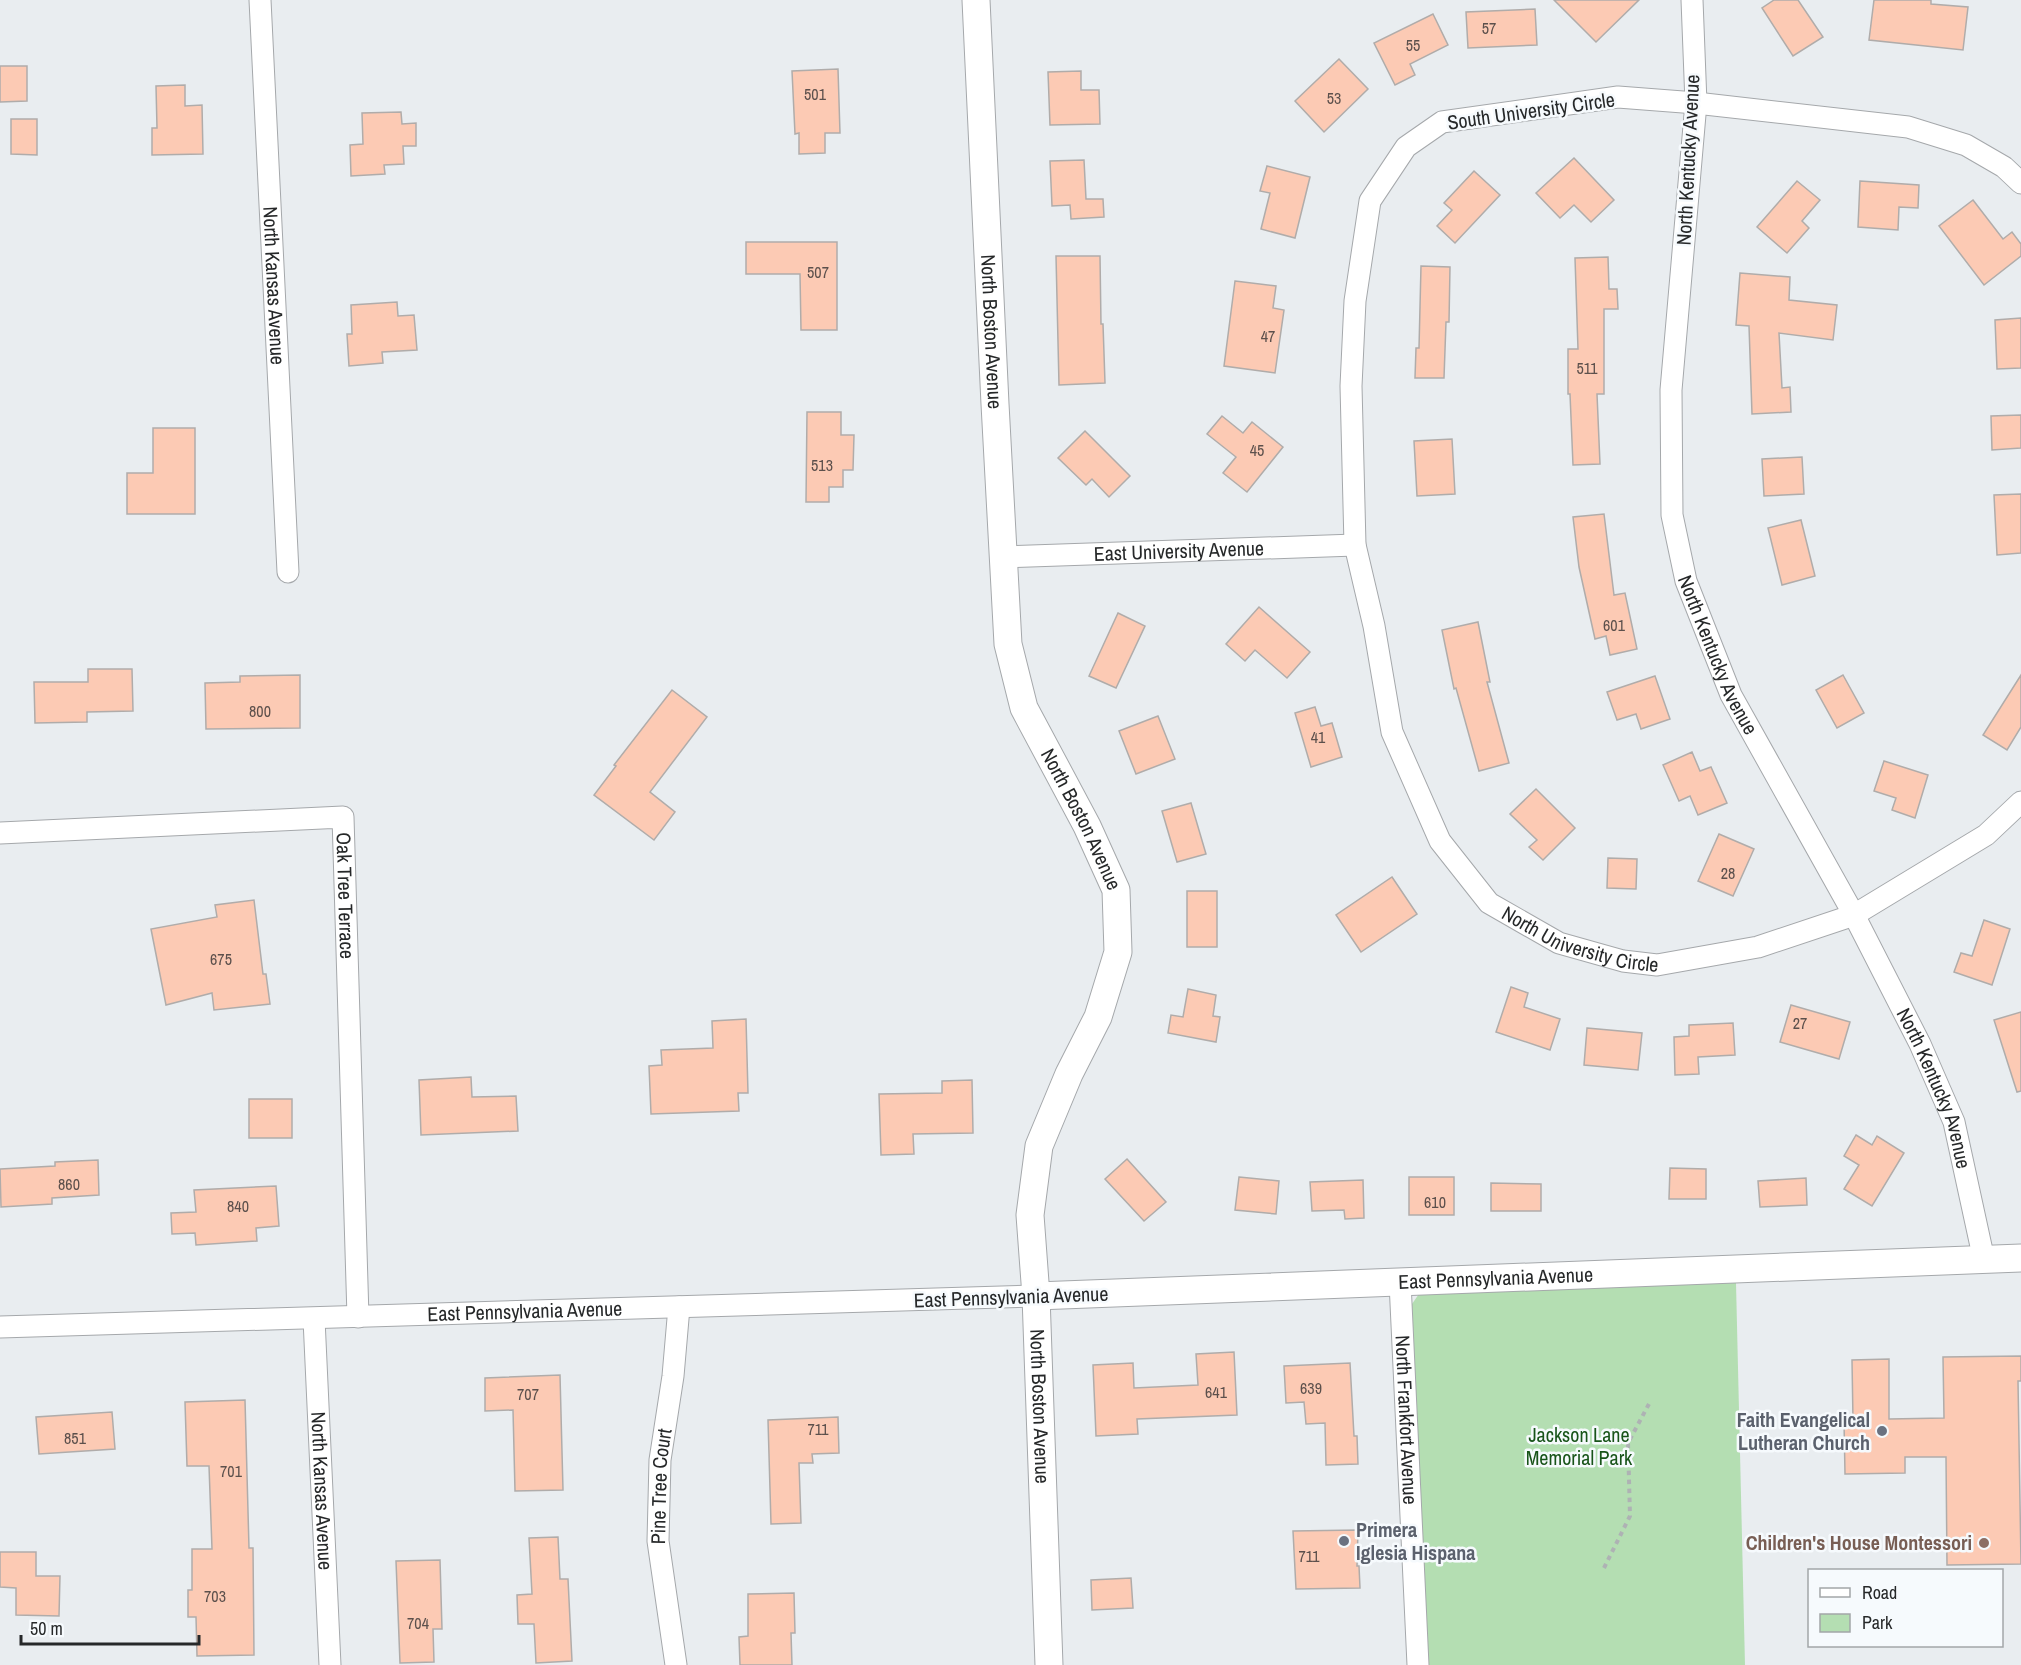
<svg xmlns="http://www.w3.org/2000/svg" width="2021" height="1665" viewBox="0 0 2021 1665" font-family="'Archivo Narrow',sans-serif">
<rect width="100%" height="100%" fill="#e9edf0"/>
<polygon fill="#b4deb2" points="1736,1283 1745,1665 1428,1665 1412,1304 1423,1288"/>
<g fill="#fccab4" stroke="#b0acaa" stroke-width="1.5">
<polygon points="1554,0 1639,0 1596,42"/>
<polygon points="1774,0 1798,0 1823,37 1793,56 1762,8"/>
<polygon points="1874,0 1931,0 1931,4 1968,7 1963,50 1869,40"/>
<polygon points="1535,9 1537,45 1468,48 1466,12"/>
<polygon points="1433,14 1448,45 1410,64 1415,75 1395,85 1374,43"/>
<polygon points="1339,59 1368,89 1324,132 1295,101"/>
<polygon points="0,66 27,66 27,101 0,102"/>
<polygon points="838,69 840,133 825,133 825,153 799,154 799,133 795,134 792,71"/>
<polygon points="1081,71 1081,90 1099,90 1100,124 1050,125 1048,72"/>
<polygon points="185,85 185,106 202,105 203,154 152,155 152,128 157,128 156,86"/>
<polygon points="401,112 402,124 416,123 416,146 403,146 404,164 384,165 385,174 351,176 350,145 363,144 362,113"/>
<polygon points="11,119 37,119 37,155 11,154"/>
<polygon points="1574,158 1614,200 1591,222 1574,205 1560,218 1536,193"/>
<polygon points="1084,160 1086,199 1103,199 1104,217 1071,219 1070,205 1052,206 1050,161"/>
<polygon points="1267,166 1310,177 1295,238 1261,229 1270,193 1260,191"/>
<polygon points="1474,171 1500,195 1455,243 1437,226 1452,210 1444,203"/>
<polygon points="1797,181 1820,200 1802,221 1809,228 1787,253 1757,227"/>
<polygon points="1860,181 1919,185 1918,208 1899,207 1898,230 1858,227"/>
<polygon points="1973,200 2003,239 2012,232 2021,244 2021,256 1984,285 1939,226"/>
<polygon points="746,242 837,242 837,330 801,330 800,274 746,274"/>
<polygon points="1056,256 1100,256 1101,324 1103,324 1105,383 1059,385"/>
<polygon points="1608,257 1609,289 1617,289 1618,309 1604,309 1604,394 1597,394 1600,464 1573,465 1570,394 1568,394 1568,349 1578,349 1575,258"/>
<polygon points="1421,266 1450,267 1449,322 1446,322 1444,378 1415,378 1416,348 1419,348"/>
<polygon points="1740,273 1790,277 1789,300 1837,305 1833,340 1779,333 1782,388 1790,387 1791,412 1752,414 1749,326 1736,325"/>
<polygon points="1235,281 1276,286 1273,308 1284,310 1275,373 1224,366"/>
<polygon points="397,302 398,316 414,315 417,350 382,352 383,363 349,366 347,334 352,334 351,305"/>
<polygon points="2021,318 2021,368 1997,369 1995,320"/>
<polygon points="807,412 841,412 841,435 854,435 853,470 843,470 843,487 829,487 829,502 806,502"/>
<polygon points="2021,415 2021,448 1992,450 1991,416"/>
<polygon points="1222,416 1243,433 1252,422 1283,447 1247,492 1223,473 1236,457 1207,434"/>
<polygon points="153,428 195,428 195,514 127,514 127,473 153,473"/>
<polygon points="1085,431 1130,476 1109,497 1092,479 1086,485 1058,458"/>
<polygon points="1452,439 1455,494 1417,496 1414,441"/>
<polygon points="1802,457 1804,494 1764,496 1762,459"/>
<polygon points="2021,494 2021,553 1997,555 1994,495"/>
<polygon points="1604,514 1614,595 1625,593 1637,649 1610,655 1606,636 1595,639 1579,567 1573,517"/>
<polygon points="1801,520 1815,576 1782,585 1768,528"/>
<polygon points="1259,607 1310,652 1287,678 1255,650 1245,661 1226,644"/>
<polygon points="1118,613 1145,626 1116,688 1089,676"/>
<polygon points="1478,622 1490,682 1487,682 1509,763 1479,771 1456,688 1454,689 1442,630"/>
<polygon points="88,669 132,669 133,711 87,712 87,722 35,723 34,682 88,682"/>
<polygon points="300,675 300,728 206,729 205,683 240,682 240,676"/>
<polygon points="1843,675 1864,713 1837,728 1816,690"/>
<polygon points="2021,675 2021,727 2007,750 1983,735"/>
<polygon points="1655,676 1670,719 1641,729 1636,714 1617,720 1607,692"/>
<polygon points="672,690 707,717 650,792 675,812 654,840 594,795 616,766 614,765"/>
<polygon points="1315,707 1321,726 1332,723 1342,757 1311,767 1295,713"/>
<polygon points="1158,716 1175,759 1136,774 1119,731"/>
<polygon points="1692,752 1700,771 1711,767 1727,803 1698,815 1690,796 1679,801 1663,765"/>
<polygon points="1884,761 1928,775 1915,818 1892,810 1896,798 1874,791"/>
<polygon points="1536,789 1575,828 1543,860 1529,847 1537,840 1510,814"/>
<polygon points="1191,803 1206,854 1177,862 1162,811"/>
<polygon points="1719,834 1754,849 1733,896 1698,881"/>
<polygon points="1608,858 1637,859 1636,889 1607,888"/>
<polygon points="1392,877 1417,914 1361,952 1336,915"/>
<rect x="1187" y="891" width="30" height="56"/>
<polygon points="254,900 263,974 266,974 270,1004 214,1010 212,993 166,1005 151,929 217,917 215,905"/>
<polygon points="1984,920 2010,929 1992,985 1954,972 1961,953 1972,956"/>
<polygon points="1511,987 1528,993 1524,1007 1560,1019 1550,1050 1496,1032"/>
<polygon points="1188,989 1216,995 1213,1016 1220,1017 1216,1042 1168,1033 1171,1015 1183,1017"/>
<polygon points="1791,1005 1850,1022 1839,1059 1780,1042"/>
<polygon points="2021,1012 2021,1091 2017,1092 1994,1020"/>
<polygon points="746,1019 748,1093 738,1093 739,1111 651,1114 649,1066 662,1065 661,1050 713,1048 712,1021"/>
<polygon points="1733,1023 1735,1055 1698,1057 1699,1074 1675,1075 1674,1037 1689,1036 1689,1025"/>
<polygon points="1587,1028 1642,1033 1638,1070 1584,1065"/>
<polygon points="471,1077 472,1097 516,1096 518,1131 421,1135 419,1080"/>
<polygon points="972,1080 973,1133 913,1134 914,1154 881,1155 879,1094 942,1093 942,1081"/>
<rect x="249" y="1099" width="43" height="39"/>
<polygon points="1856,1135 1872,1145 1877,1136 1904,1153 1872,1206 1844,1189 1859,1165 1844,1156"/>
<polygon points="1127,1159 1166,1202 1144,1221 1105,1179"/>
<polygon points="98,1160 99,1195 52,1198 52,1204 1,1207 0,1169 55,1166 55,1162"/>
<polygon points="1670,1168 1706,1169 1706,1199 1669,1199"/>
<polygon points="1239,1177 1279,1181 1276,1214 1235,1210"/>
<rect x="1409" y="1177" width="45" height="38"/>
<polygon points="1806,1178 1807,1205 1760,1207 1758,1181"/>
<polygon points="1363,1180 1364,1218 1345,1219 1344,1210 1312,1211 1310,1182"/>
<polygon points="1491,1183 1541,1184 1541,1211 1491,1211"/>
<polygon points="276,1186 279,1226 256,1228 257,1241 196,1245 195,1233 172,1234 171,1213 196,1212 194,1190"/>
<polygon points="1234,1352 1237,1415 1137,1419 1138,1434 1096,1436 1093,1365 1133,1363 1134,1388 1198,1385 1196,1354"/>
<polygon points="2021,1356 2021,1381 2018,1381 2021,1564 1947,1565 1946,1457 1905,1457 1905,1473 1845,1474 1844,1421 1853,1421 1852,1360 1889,1359 1889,1419 1944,1418 1943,1357"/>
<polygon points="1350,1363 1354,1436 1357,1436 1358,1464 1326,1465 1325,1423 1306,1424 1304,1402 1286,1403 1284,1366"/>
<polygon points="560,1375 563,1490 515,1491 513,1410 485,1411 485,1378"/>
<polygon points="245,1400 249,1548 253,1548 254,1655 197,1656 196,1617 188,1617 188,1590 192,1590 192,1549 212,1549 209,1466 187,1466 185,1402"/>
<polygon points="112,1412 115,1449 39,1454 36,1417"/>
<polygon points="838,1417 839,1453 812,1454 813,1463 799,1463 801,1523 771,1524 768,1420"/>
<polygon points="1358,1530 1357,1566 1359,1566 1360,1588 1296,1589 1293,1531"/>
<polygon points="558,1537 560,1579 568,1579 572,1661 536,1663 534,1624 518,1624 517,1595 532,1594 529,1538"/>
<polygon points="0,1552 36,1552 36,1576 60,1576 59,1616 16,1615 16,1588 0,1587"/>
<polygon points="440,1560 442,1629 433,1629 434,1662 400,1663 396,1561"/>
<polygon points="1131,1578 1133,1608 1092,1610 1091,1580"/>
<polygon points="794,1593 795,1633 791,1633 792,1665 740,1665 739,1637 748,1636 748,1594"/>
</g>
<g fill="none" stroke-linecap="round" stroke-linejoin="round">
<g stroke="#a5a8ab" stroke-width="23">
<g id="minor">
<path id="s1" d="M260,0l28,572"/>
<path id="s2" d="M1692,0l4,103 -25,287 1,125 14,66 45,114 123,220 66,129 34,78 30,138"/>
<path id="s3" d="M2021,183l-17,-16 -38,-22 -58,-18 -212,-24 -78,-6 -176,25 -36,25 -36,54 -15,100 -4,85 4,159 19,81 18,106 48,109 49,62 70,40 64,18 34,4 101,-18 96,-32 132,-80 35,-33"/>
<path id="s4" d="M1003,557l352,-12"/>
<path id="s5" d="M0,833l343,-16 15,500"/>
<path id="s6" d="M1400,1282l18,383"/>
<path id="s7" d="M314,1319l16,346"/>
<path id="s8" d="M0,1327l1036,-31"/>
<path id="s9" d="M676,1665l-18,-124 2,-81 13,-84 6,-69"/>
</g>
</g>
<g stroke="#a5a8ab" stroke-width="29">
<g id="tertiary">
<path id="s10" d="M976,0l19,404 13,240 16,64 63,118 29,64 2,62 -20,65 -29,57 -30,72 -9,69 6,81 13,369"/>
<path id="s11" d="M1036,1296l985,-38"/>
</g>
</g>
<polyline stroke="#aeb2b4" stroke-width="4" stroke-dasharray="4.5 4.5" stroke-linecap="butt" points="1604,1568 1630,1516 1628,1443 1650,1402"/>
<use href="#minor" stroke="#fff" stroke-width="21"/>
<use href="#tertiary" stroke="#fff" stroke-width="27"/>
</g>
<g fill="#6b7280" stroke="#f6fafd" stroke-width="2">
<circle cx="1882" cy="1431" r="6"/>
<circle cx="1344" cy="1541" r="6"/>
</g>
<circle fill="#8d6e63" stroke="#f6fafd" stroke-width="2" cx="1984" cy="1543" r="6"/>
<g text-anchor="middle" stroke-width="5" stroke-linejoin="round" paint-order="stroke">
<g font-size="16" fill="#5c504c">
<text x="1489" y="34">57</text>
<text x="1413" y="51">55</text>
<text x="815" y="100">501</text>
<text x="1334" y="104">53</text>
<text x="818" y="278">507</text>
<text x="1268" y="342">47</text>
<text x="1587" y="374">511</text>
<text x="1257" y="456">45</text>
<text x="822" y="471">513</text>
<text x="1614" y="631">601</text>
<text x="260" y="717">800</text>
<text x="1318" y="743">41</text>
<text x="1728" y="879">28</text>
<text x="221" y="965">675</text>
<text x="1800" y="1029">27</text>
<text x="69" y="1190">860</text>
<text x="1435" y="1208">610</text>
<text x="238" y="1212">840</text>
<text x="1311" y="1394">639</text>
<text x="1216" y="1398">641</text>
<text x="528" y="1400">707</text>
<text x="818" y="1435">711</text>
<text x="75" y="1444">851</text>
<text x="231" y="1477">701</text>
<text x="1309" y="1562">711</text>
<text x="215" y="1602">703</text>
<text x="418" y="1629">704</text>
</g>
<g font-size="20" fill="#262829" stroke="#f6fafd">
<text transform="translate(1531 111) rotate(-8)" y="7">South University Circle</text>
<text transform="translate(1688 160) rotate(-87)" y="7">North Kentucky Avenue</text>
<text dy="7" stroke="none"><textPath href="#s1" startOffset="286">North Kansas Avenue</textPath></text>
<text dy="7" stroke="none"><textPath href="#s10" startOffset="332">North Boston Avenue</textPath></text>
<text dy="7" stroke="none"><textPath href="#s4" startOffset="176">East University Avenue</textPath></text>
<text dy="7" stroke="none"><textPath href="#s2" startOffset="664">North Kentucky Avenue</textPath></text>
<text dy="7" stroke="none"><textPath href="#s10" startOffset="836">North Boston Avenue</textPath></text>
<text dy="7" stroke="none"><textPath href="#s5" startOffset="422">Oak Tree Terrace</textPath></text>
<text dy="7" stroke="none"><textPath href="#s3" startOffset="1540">North University Circle</textPath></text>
<text dy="7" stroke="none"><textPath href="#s2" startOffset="1150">North Kentucky Avenue</textPath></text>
<text dy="7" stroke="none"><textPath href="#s11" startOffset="460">East Pennsylvania Avenue</textPath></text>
<text transform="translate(1011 1297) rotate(-2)" y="7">East Pennsylvania Avenue</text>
<text dy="7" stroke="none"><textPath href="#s8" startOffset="525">East Pennsylvania Avenue</textPath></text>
<text dy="7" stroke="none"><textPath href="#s10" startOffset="1448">North Boston Avenue</textPath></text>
<text dy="7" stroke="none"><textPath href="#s6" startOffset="138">North Frankfort Avenue</textPath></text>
<text dy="7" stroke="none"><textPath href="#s9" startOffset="180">Pine Tree Court</textPath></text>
<text dy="7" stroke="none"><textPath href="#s7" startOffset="172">North Kansas Avenue</textPath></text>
</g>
<g font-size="20" font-weight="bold" fill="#5b616d" stroke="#f6fafd" text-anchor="end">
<text x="1870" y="1427">Faith Evangelical<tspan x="1870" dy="23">Lutheran Church</tspan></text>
<text x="1356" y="1537" text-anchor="start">Primera<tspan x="1356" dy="23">Iglesia Hispana</tspan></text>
</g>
<g font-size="20" fill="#185419" stroke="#f6fafd">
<text x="1579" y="1442">Jackson Lane<tspan x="1579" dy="23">Memorial Park</tspan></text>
</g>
<g font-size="20" font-weight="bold" fill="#785e54" stroke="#f6fafd" text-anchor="end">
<text x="1972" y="1550">Children's House Montessori</text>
</g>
</g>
<rect x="1808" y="1569" width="195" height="78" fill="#f6fafd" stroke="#a3a6a8" stroke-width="1.5"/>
<rect x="1820" y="1588" width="30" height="9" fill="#ffffff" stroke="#a3a6a8" stroke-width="1.5"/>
<text x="1862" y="1599" font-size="18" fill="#262829">Road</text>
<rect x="1820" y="1614" width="30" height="18" fill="#b4deb2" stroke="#a3a6a8" stroke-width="1.5"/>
<text x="1862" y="1629" font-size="18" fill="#262829">Park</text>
<path d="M21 1635v9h178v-9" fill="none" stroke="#262829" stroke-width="3"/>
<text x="30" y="1635" font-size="18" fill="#262829" stroke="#f6fafd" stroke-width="4.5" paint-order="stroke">50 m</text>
</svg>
